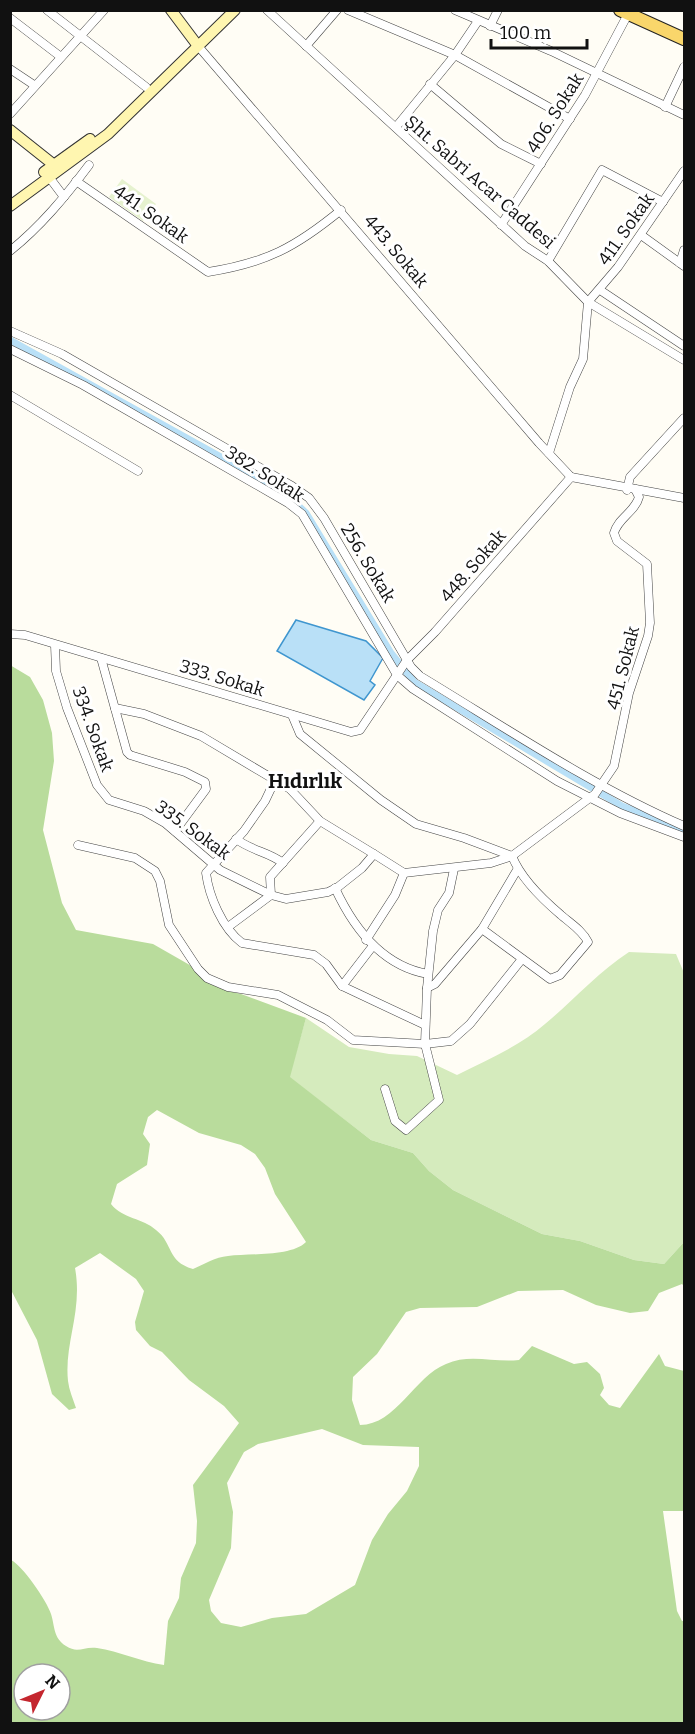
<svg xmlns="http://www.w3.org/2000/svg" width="695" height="1734" viewBox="0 0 695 1734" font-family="Bitter,serif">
<rect width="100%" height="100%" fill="#fffdf5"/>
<path fill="#d5ebbd" d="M629,952l47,2 8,19v269l-20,22 -30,-4 -54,-19 -38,-7 -89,-44 -24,-19 -16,-18 -42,-13 -82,-63 17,-59 43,29 40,7 28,2 40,19c30,-15 63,-29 88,-51 29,-24 53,-52 84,-72z"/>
<path fill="#b9dc9c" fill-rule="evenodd" d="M10,665l20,12 13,23 9,33 2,28 -11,69 19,73 14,27 77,14 35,20 36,26 17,4 65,24 -16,59 81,63 42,13 16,18 24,19 89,44 38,7 54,19 30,4 20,-22v44l-2,-2 -23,9 -11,18 -18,2 -34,-8 -33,-15 -45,1 -41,16 -57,1 -14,4 -29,42 -24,23 -1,23 8,25c36,0 55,-49 86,-61 24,-11 48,-1 73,-4l13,-14 42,18 13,-2 13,12 4,14 -4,7 9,10 11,3 39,-54 6,12 19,5v140h-21l14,100 5,10h2v102h-673v-163c11,5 36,41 40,54 4,12 2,24 15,32 12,8 18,0 31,2 22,3 44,14 67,17l4,-44 11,-23 2,-20 15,-35 1,-22 -4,-36 46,-62 -15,-17 -35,-26 -27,-28 -12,-6 -14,-16 -1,-8 9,-31 -8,-12 -36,-26 -25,15c8,43 -11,75 -7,113 1,9 5,18 8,27l-7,2 -17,-16 -15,-54 -26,-50zM157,1110l42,23 42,12 14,9 10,14 10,26 31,48c-15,15 -57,11 -78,14 -13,1 -23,8 -35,13 -27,-8 -19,-25 -37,-39 -13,-12 -33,-11 -45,-26l6,-20 30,-19 3,-21 -7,-10 5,-17zM322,1429l41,16 56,2v19l-12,25 -19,23 -16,26 -17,45 -49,29 -34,4 -31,9 -20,-4 -10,-12 -2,-11 22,-52 2,-36 -6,-29 17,-31 14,-8zM24,1674h36v36h-36z"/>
<polygon fill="#e6f2cf" points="122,179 156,204 143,221 109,197"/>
<polygon fill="#b9e0f7" stroke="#3f96cf" stroke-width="1.5" points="296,620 366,641 383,658 370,681 375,685 364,700 277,651"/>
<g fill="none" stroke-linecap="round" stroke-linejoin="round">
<polyline stroke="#b9e0f7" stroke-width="7" points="10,340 284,492 306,513 391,653 414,682 622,806 684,830"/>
<g stroke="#444" stroke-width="9">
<g id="street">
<polyline points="47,10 146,87"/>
<polyline points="267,10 525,246 548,261 588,302 684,360"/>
<polyline points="348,10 455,55 570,119"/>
<polyline points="455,10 551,51 684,115"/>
<polyline points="10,18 61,57"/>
<polyline points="490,26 498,10"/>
<polyline points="198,46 539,443 571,477"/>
<polyline points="306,46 337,10"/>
<polyline points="10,69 34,85"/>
<polyline points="430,84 501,144 541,164"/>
<polyline points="665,107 684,67"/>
<polyline points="10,114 104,10"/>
<polyline points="396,127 455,55 478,21"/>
<polyline points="49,177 64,197"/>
<path d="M76,181l132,91c58,-9 88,-25 133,-62"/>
<polyline points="501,225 585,95 628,14"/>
<polyline points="641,235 684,266"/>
<path d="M10,251c31,-25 55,-54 79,-86"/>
<polyline points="548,261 602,170 663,202"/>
<polyline points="680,263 684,250"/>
<polyline points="600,290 684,346"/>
<path d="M10,331l52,23 230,132 17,12 15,20 87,149 9,9c86,52 172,110 264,150"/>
<polyline points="10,349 83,385 288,503 302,514 397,675 413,689 557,781 620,813 684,837"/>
<polyline points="10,395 138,471"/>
<polyline points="549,453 570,387 583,359 588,302 618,267 684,171"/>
<polyline points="571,477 684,498"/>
<polyline points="627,490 630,477 684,418"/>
<polyline points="10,634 25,635 351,732 360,730 407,660 435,632 571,477"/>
<path d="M55,645l1,26 11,37 30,77 12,15 35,11 21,12 55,47 51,25 15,4 42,-7 10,-5 24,-19 12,-14 30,19 87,-10 21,-7 83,-62 19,-28 15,-73 19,-57 2,-13 -3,-59 -30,-23 -3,-8c4,-15 21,-21 25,-36l-4,-8"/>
<polyline points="101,658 127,752 130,755 185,772 205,782 206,789 175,831"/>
<polyline points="115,708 144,714 201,736 290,789 320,821 374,854"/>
<path d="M292,715l8,19 81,66 35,24 48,14 48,18c9,23 30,43 49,59 9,8 21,15 27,27l-28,33 -10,4 -68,-50"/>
<path d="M275,780l-10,21 -21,30 -38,42c3,23 16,55 36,70l72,12 12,9 16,22 83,39"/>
<path d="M236,839c16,12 33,13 47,24"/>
<polyline points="78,845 135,858 155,871 160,881 169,925 198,969 207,978 228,987 278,995 327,1020 353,1040 425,1044 451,1041 470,1024 522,959"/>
<path d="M335,888c19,41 47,78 93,86"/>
<polyline points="228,927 271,895 270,877 320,821"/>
<polyline points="366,940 395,895 404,873"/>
<polyline points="342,986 372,947"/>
<polyline points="427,988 435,984 482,929 517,870"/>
<polyline points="385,1089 395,1121 406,1130 439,1100 425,1044 427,988 433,931 438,910 449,893 454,869"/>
</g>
</g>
<g stroke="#333" stroke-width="12">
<g id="secondary">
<polyline points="171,10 198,46"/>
<polyline points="10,130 54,165"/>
<polyline points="44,172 90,139"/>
<polyline points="10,206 108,134 235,10"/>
</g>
</g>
<g stroke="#222" stroke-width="14">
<polyline id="primary" points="620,10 684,39"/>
</g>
<use href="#street" stroke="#fff" stroke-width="8"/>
<use href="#secondary" stroke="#fff6b0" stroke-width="10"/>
<use href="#primary" stroke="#f9d66b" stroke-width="12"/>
</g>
<g text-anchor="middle" stroke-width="6" stroke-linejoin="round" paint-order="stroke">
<g font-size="18" fill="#111" stroke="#fff">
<text transform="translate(555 113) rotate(-58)" y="6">406. Sokak</text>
<text transform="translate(480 182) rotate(41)" y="6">Şht. Sabri Acar Caddesi</text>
<text transform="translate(151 214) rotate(35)" y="6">441. Sokak</text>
<text transform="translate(626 229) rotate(-55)" y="6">411. Sokak</text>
<text transform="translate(396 251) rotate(50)" y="6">443. Sokak</text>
<text transform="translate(265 474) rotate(32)" y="6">382. Sokak</text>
<text transform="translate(368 563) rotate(59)" y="6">256. Sokak</text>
<text transform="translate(473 566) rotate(-49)" y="6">448. Sokak</text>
<text transform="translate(623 668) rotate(-76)" y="6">451. Sokak</text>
<text transform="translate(222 678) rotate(17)" y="6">333. Sokak</text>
<text transform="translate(93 729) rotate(70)" y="6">334. Sokak</text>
<text transform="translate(193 830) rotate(36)" y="6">335. Sokak</text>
</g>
<g font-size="20" font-weight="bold" fill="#111" stroke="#fff">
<text x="305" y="788">Hıdırlık</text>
</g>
</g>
<rect width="695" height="1734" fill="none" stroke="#111111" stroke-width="24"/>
<g transform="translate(42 1692) rotate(47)"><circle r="28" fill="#ffffff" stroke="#a0a0a0" stroke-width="1.5"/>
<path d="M0-4.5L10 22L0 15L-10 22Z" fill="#c4262e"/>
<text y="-9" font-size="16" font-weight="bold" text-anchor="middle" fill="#111111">N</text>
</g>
<path d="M491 39v9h96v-9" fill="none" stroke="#111111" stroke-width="3"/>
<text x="500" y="39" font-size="18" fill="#111111" stroke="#ffffff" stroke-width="4.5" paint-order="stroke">100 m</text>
</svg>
